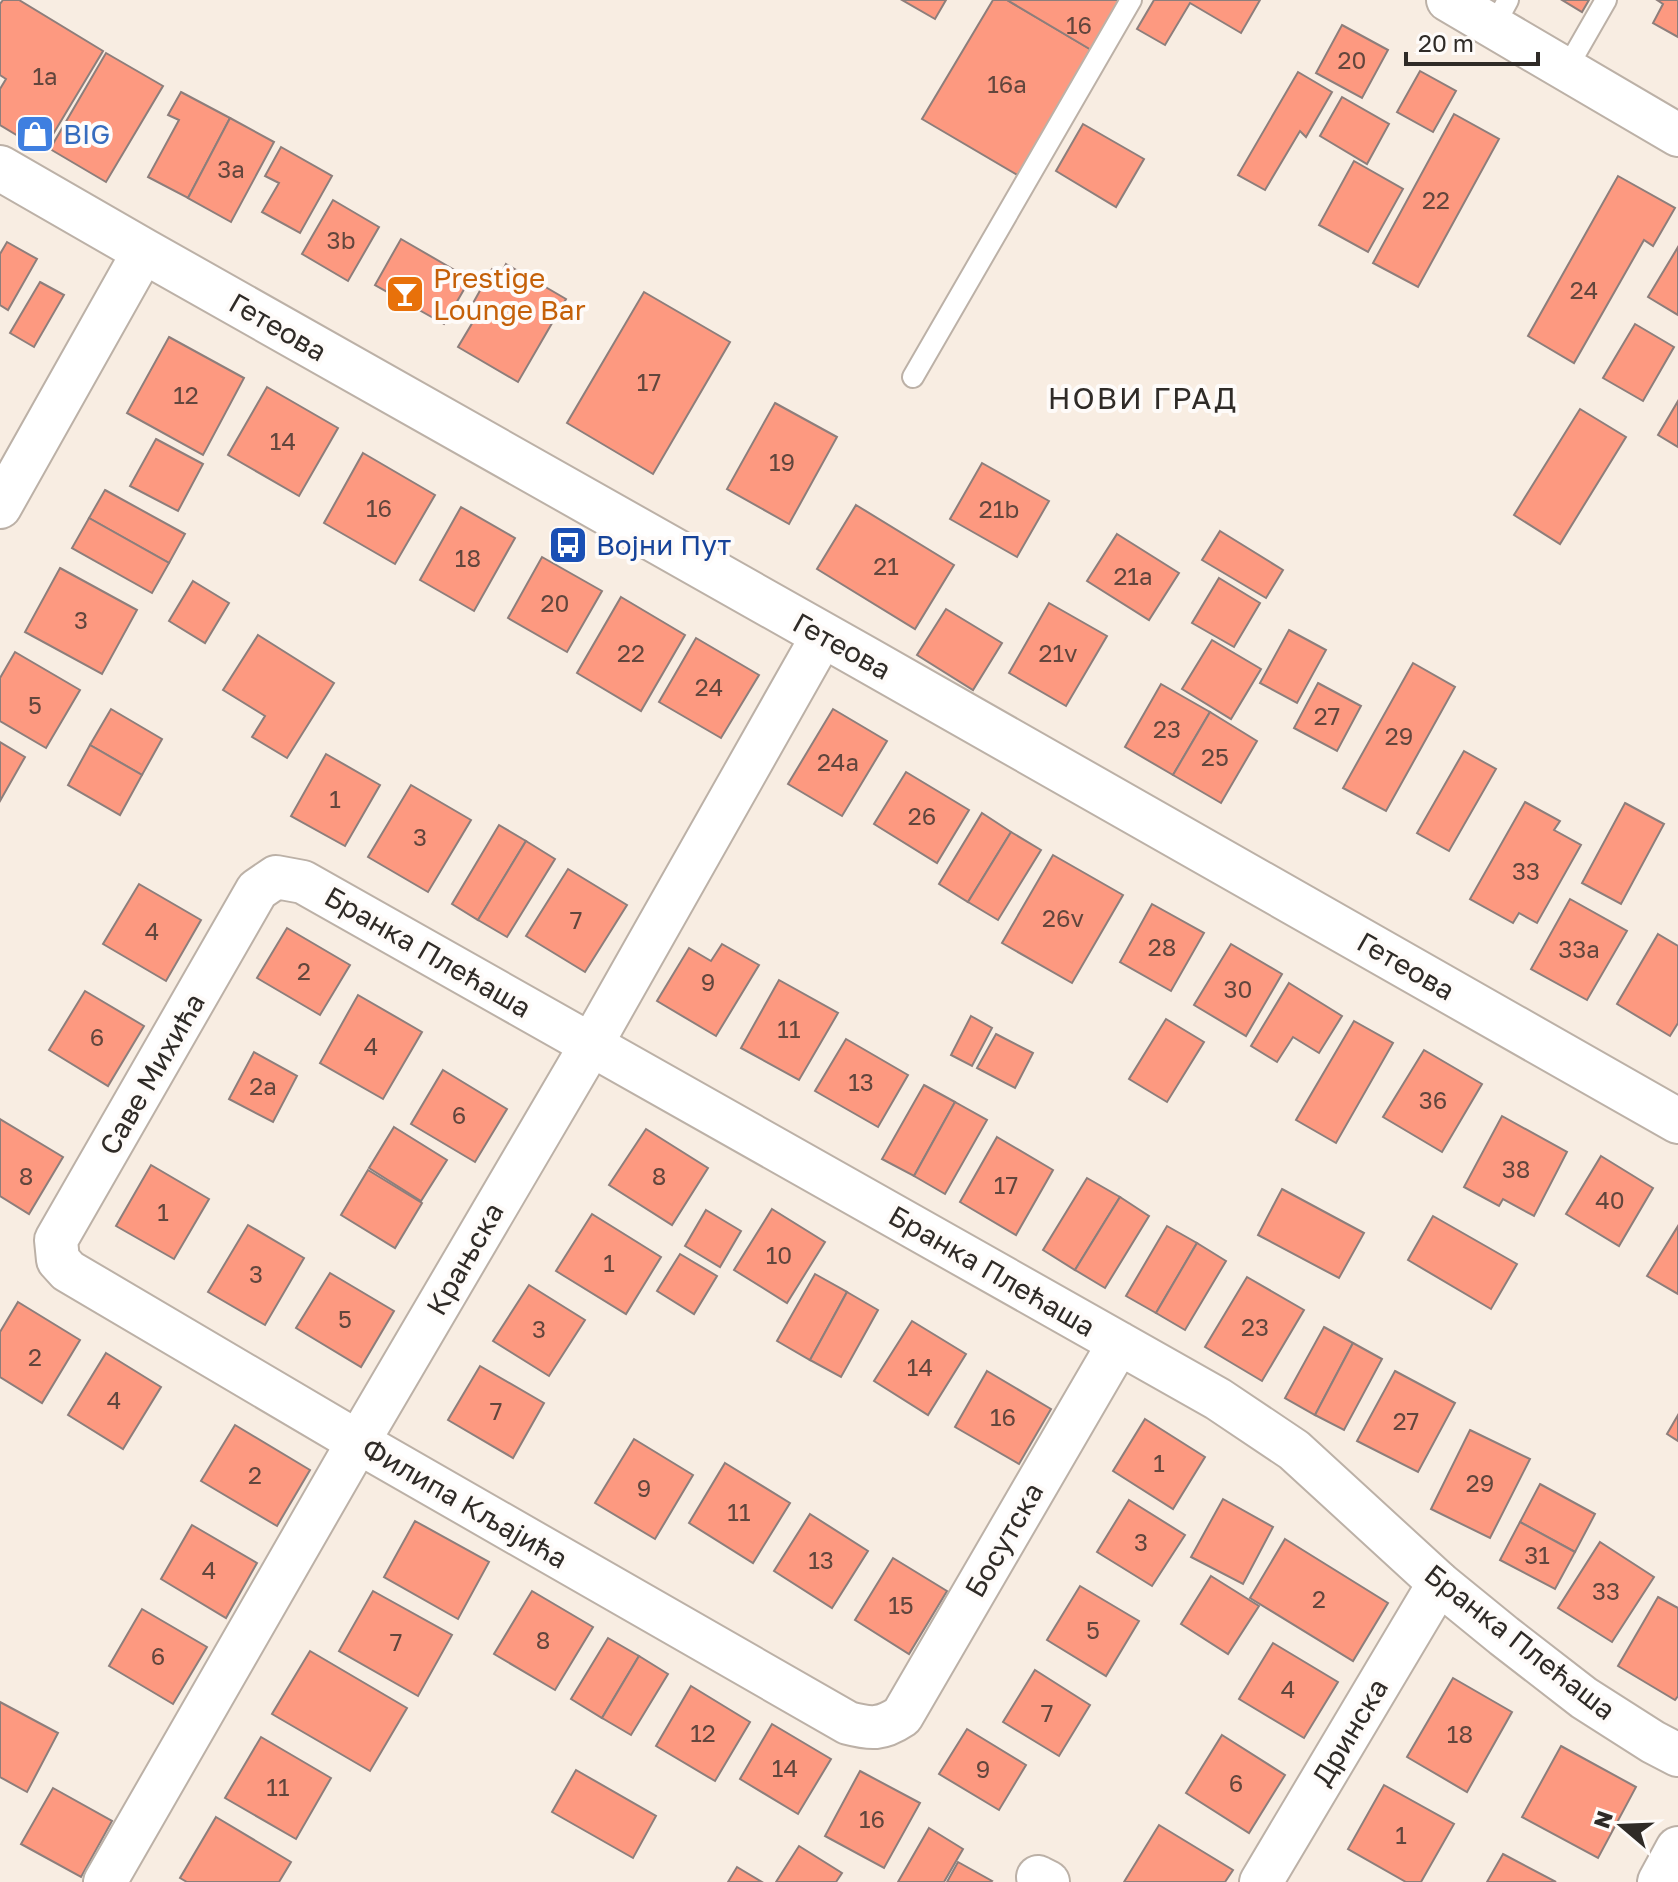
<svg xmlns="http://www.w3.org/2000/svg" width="1678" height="1882" viewBox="0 0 1678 1882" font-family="'Golos Text',sans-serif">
<rect width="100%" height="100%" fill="#f8ede2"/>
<g fill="#fd9980" stroke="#8d7e7b" stroke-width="2">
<polygon points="3,0 19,0 103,51 43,151 0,125 0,89 6,79 0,75 0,4"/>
<polygon points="902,0 946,0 935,19"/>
<polygon points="993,0 1007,0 1093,51 1019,176 922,119"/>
<polygon points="1007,0 1123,0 1093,51"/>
<polygon points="1154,0 1260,0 1241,33 1190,3 1165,45 1137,29"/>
<polygon points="1562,0 1589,0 1582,12"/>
<polygon points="1657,0 1678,0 1678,37 1653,23 1663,4"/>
<polygon points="1342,25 1388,50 1362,98 1316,73"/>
<polygon points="106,53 163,86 106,182 50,149"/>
<polygon points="1420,71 1456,91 1433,132 1397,112"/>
<polygon points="1298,72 1332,92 1306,137 1300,131 1265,190 1238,175"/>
<polygon points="181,92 230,118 188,198 148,177 179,120 168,115"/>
<polygon points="1342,97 1389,124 1367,164 1320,136"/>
<polygon points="1454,114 1499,139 1418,287 1373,263"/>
<polygon points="230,118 274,142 231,222 188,198"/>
<polygon points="1083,124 1144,159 1116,207 1056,171"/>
<polygon points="281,147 332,176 300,233 262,212 279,183 265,176"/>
<polygon points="1354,161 1403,189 1368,252 1319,225"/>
<polygon points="1618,176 1675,208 1653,246 1644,240 1574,363 1528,336"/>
<polygon points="333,200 379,227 348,281 302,254"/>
<polygon points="401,239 470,279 444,324 375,285"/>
<polygon points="7,242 37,259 8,310 0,305 0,254"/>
<polygon points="1678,247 1678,315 1648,297"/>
<polygon points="506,264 566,299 518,382 458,347 480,310 472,305 492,269 501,274"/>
<polygon points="40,282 64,295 34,347 10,333"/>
<polygon points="644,292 730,342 653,474 567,423"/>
<polygon points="1635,324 1674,347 1643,401 1603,378"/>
<polygon points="169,337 244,378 203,455 127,413"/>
<polygon points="267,387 338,428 299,496 228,455"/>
<polygon points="1678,401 1678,447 1658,435"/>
<polygon points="775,403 837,437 789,524 727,489"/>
<polygon points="1580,409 1626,437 1560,544 1514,515"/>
<polygon points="156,439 203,464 178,511 130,486"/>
<polygon points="363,453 435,495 395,564 324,523"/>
<polygon points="982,463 1049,501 1017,557 950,519"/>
<polygon points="105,490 185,534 169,563 89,518"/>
<polygon points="856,505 954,565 915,629 817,569"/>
<polygon points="461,507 515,538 474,611 420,580"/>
<polygon points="89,518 169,563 152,593 72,548"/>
<polygon points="1220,531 1283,570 1266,598 1202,560"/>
<polygon points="1117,534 1179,573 1149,620 1087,581"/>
<polygon points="542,557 602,591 567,652 508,618"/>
<polygon points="60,568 137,610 102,674 25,632"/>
<polygon points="1219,578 1260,603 1234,647 1192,623"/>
<polygon points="193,581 229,603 205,643 169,621"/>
<polygon points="621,597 685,635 641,711 577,673"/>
<polygon points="1049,603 1107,636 1066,706 1009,673"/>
<polygon points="946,609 1002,643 973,690 917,655"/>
<polygon points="1289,630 1326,650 1297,703 1260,683"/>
<polygon points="258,635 334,683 287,758 252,737 265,716 223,690"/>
<polygon points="696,638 759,675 721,738 659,702"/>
<polygon points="1212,640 1261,669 1231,719 1182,689"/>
<polygon points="15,652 80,690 46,748 0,721 0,678"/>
<polygon points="1413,663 1455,687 1386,811 1343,788"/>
<polygon points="1318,683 1361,706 1337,751 1294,728"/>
<polygon points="1161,684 1210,712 1173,775 1125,747"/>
<polygon points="111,709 162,739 142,775 90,745"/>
<polygon points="833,709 887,741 842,816 788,784"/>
<polygon points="1210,712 1257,741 1221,803 1173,775"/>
<polygon points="0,742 25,757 0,801"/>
<polygon points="90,745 142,775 120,815 68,785"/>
<polygon points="1464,751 1496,769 1449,851 1417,833"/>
<polygon points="326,754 380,785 345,846 291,816"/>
<polygon points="906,772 969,810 937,863 874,824"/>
<polygon points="411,785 471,820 428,892 368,857"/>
<polygon points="1525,802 1560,821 1554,830 1581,845 1537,923 1519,913 1513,923 1470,899"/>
<polygon points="1625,803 1664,824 1621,904 1582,883"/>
<polygon points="982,813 1011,832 968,902 939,884"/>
<polygon points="499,825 526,841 478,920 452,904"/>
<polygon points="1011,832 1041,850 998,920 968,902"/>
<polygon points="526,841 555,859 507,937 478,920"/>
<polygon points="1053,855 1123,895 1072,983 1002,943"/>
<polygon points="568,869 627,905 585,972 526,936"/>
<polygon points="139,884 201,920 166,981 103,944"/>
<polygon points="1570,899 1627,931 1587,1000 1531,969"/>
<polygon points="1152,904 1204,933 1171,991 1120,962"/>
<polygon points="287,928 350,965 320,1015 257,978"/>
<polygon points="1658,934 1678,946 1678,1023 1670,1036 1617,1004"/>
<polygon points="722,944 759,965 716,1036 657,1001 689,948 711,961"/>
<polygon points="1231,944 1282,974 1246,1036 1194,1005"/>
<polygon points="779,980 838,1013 799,1080 741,1048"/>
<polygon points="1289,983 1342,1016 1319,1053 1293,1037 1277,1062 1251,1046"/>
<polygon points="85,991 144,1026 108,1086 49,1050"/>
<polygon points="358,995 422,1032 383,1099 320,1063"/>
<polygon points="971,1016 992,1028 972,1066 951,1055"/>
<polygon points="1166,1019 1204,1042 1167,1102 1129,1079"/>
<polygon points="1354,1021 1393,1043 1336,1143 1296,1120"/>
<polygon points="996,1034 1033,1053 1015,1088 977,1068"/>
<polygon points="846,1039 908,1075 878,1127 815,1091"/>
<polygon points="1424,1050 1482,1084 1442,1152 1383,1117"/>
<polygon points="254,1052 297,1076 273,1122 229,1099"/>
<polygon points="443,1070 507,1109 475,1162 411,1124"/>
<polygon points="924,1085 955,1102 914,1176 882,1159"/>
<polygon points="955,1102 987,1120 945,1194 914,1176"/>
<polygon points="1502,1116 1567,1152 1534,1216 1503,1199 1499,1206 1464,1187"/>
<polygon points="0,1119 63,1157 29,1214 0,1196"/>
<polygon points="394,1127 447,1160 421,1201 369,1168"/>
<polygon points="646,1129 708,1168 672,1225 609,1185"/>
<polygon points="997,1137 1053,1170 1016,1235 960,1202"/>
<polygon points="1601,1156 1653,1188 1619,1246 1566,1214"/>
<polygon points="151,1165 209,1199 174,1259 116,1226"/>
<polygon points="368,1170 422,1203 395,1248 341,1215"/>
<polygon points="1087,1178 1120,1197 1075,1270 1043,1250"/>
<polygon points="1282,1189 1364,1233 1339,1278 1258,1235"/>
<polygon points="1120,1197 1149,1216 1105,1288 1075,1270"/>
<polygon points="772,1209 825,1242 787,1303 734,1270"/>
<polygon points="706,1210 741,1231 720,1267 685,1246"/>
<polygon points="592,1214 661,1257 626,1314 556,1271"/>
<polygon points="1433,1216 1517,1264 1491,1309 1408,1260"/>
<polygon points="248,1225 304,1258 265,1325 208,1292"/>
<polygon points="1167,1226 1197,1243 1156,1313 1126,1296"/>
<polygon points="1678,1226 1678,1294 1647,1276"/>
<polygon points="1197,1243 1226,1261 1185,1330 1156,1313"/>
<polygon points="680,1254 717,1276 694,1314 657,1291"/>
<polygon points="330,1273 394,1311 361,1367 296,1328"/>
<polygon points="815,1274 847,1292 810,1360 777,1341"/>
<polygon points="1247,1277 1304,1310 1262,1381 1205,1347"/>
<polygon points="529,1285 585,1320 549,1376 493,1341"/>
<polygon points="847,1292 878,1310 841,1377 810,1360"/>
<polygon points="18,1302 80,1340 42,1403 0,1377 0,1332"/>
<polygon points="912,1321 966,1354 928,1415 874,1381"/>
<polygon points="1324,1327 1353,1343 1315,1415 1285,1398"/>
<polygon points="1353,1343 1382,1359 1344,1430 1315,1415"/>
<polygon points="106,1353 161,1387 123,1449 68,1415"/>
<polygon points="480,1366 544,1403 513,1458 448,1420"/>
<polygon points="987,1371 1051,1409 1019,1464 955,1427"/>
<polygon points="1395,1371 1455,1403 1418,1472 1357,1441"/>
<polygon points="1678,1415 1678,1441 1667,1434"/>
<polygon points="1145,1419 1205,1457 1173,1509 1113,1471"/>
<polygon points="235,1425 310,1470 277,1526 201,1481"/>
<polygon points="1470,1430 1530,1459 1490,1538 1431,1509"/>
<polygon points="634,1439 693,1475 655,1539 595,1503"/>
<polygon points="725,1463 790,1503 753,1563 689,1523"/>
<polygon points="1540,1484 1595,1514 1575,1552 1520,1522"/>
<polygon points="1223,1499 1273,1527 1243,1584 1191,1557"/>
<polygon points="1129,1500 1185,1535 1152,1586 1097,1552"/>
<polygon points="810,1514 868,1551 832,1608 774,1571"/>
<polygon points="415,1521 489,1562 458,1619 384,1577"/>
<polygon points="1520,1522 1575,1552 1555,1589 1500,1560"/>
<polygon points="192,1525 257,1563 226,1618 161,1579"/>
<polygon points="1285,1539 1388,1603 1353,1661 1250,1598"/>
<polygon points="1600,1542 1654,1577 1612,1642 1558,1608"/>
<polygon points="893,1558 947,1591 909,1654 855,1620"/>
<polygon points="1211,1576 1259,1606 1228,1654 1181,1624"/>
<polygon points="1080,1586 1139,1621 1106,1676 1047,1640"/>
<polygon points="373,1591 452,1635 418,1696 339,1651"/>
<polygon points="532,1591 593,1627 555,1690 494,1654"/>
<polygon points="1658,1597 1678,1608 1678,1696 1675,1700 1618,1666"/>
<polygon points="142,1609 207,1647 173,1704 109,1666"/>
<polygon points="608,1638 639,1656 602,1718 571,1699"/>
<polygon points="1273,1643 1338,1682 1304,1738 1239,1699"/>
<polygon points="310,1651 407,1708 370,1771 272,1714"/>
<polygon points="639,1656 668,1674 631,1735 602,1718"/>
<polygon points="1035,1670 1090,1705 1059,1756 1003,1722"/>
<polygon points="1453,1678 1512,1712 1467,1792 1407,1757"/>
<polygon points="691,1686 750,1722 715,1781 656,1746"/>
<polygon points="0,1702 58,1733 27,1792 0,1777"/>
<polygon points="772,1724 831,1759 798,1814 740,1779"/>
<polygon points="967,1729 1026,1765 999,1810 939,1774"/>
<polygon points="1222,1735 1285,1775 1249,1833 1186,1793"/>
<polygon points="261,1737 331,1778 296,1839 225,1798"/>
<polygon points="1561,1746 1636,1787 1598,1858 1522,1817"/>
<polygon points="576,1770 656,1816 633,1858 552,1812"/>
<polygon points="860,1771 920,1803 884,1868 825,1836"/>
<polygon points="1384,1785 1454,1824 1421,1882 1406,1882 1348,1849"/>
<polygon points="53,1788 112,1821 81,1877 21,1844"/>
<polygon points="216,1817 291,1862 279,1882 187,1882 180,1878"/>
<polygon points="1159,1825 1233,1870 1225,1882 1124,1882"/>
<polygon points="929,1828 963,1849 944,1882 898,1882"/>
<polygon points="799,1846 842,1873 836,1882 776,1882"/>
<polygon points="1503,1854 1556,1882 1487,1882"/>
<polygon points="958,1862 992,1881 991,1882 947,1882"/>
<polygon points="737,1867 762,1882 728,1882"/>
</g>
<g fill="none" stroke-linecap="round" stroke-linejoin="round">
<g stroke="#bcb1a7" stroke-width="24">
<g id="lane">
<polyline points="1494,26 1508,0"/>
<polyline points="1567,68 1606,0"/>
<polyline points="913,377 1131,0"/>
</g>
</g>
<g stroke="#bcb1a7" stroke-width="46">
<g id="street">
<polyline points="1448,0 1678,135"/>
<polyline points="0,507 144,251"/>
<path d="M1119,1343l-217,373c-21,14 -31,13 -54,7l-490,-281 -290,-171 -10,-11 -2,-20 201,-350 19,-13 27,5 915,517 76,51 145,133 65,53 80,62 69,44 25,13"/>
<polyline points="1038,1877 1048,1882"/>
<polyline points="105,1882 358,1442 591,1045 823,635"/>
<polyline points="1261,1882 1439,1583"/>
</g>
</g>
<g stroke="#bcb1a7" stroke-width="48">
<g id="secondary">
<polyline points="0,168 144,251 866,659 1678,1121"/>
<polyline points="1660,1882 1678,1849"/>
</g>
</g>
<use href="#lane" stroke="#fff" stroke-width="20"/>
<use href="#street" stroke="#fff" stroke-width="42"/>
<use href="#secondary" stroke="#fff" stroke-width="44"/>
</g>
<defs>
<g id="shop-square" transform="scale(2)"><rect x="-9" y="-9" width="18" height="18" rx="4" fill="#3f7fe0" stroke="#fefbf9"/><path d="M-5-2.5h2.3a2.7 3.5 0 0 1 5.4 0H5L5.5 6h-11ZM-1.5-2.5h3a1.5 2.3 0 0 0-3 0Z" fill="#fff"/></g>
<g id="bar-square" transform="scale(2)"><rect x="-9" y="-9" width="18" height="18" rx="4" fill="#e8710a" stroke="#fefbf9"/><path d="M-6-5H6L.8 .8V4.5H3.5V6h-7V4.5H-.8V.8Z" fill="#fff"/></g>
<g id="bus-square" transform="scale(2)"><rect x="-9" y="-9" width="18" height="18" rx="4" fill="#1a4fb4" stroke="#fefbf9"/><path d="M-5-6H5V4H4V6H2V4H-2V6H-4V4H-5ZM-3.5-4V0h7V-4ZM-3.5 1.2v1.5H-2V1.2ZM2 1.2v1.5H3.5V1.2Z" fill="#fff"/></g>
</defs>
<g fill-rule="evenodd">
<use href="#shop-square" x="35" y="134"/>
<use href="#bar-square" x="405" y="294"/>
<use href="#bus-square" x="568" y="545"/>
</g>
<g text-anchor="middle" stroke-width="8" stroke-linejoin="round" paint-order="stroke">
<g font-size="24" fill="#62463d">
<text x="1079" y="34">16</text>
<text x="1352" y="69">20</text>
<text x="45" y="85">1a</text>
<text x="1007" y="93">16a</text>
<text x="231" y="178">3a</text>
<text x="1436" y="209">22</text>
<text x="341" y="249">3b</text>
<text x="1584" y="299">24</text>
<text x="649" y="391">17</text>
<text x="186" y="404">12</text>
<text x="283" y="450">14</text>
<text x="782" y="471">19</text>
<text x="379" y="517">16</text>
<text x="999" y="518">21b</text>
<text x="468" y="567">18</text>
<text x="886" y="575">21</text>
<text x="1133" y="585">21a</text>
<text x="555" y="612">20</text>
<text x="81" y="629">3</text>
<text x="631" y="662">22</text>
<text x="1058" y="662">21v</text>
<text x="709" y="696">24</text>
<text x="35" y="714">5</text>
<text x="1327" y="725">27</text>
<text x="1167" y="738">23</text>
<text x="1399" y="745">29</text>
<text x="1215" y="766">25</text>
<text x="838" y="771">24a</text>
<text x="335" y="808">1</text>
<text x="922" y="825">26</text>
<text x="420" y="846">3</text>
<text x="1526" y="880">33</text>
<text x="1063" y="927">26v</text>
<text x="576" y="929">7</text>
<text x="152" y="940">4</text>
<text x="1162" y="956">28</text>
<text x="1579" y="958">33a</text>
<text x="304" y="980">2</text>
<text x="708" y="991">9</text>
<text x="1238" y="998">30</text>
<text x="789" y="1038">11</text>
<text x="97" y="1046">6</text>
<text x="371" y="1055">4</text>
<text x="861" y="1091">13</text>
<text x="263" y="1095">2a</text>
<text x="1433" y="1109">36</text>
<text x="459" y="1124">6</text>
<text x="1516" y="1178">38</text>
<text x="26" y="1185">8</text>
<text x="659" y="1185">8</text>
<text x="1006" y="1194">17</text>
<text x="1610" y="1209">40</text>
<text x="163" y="1221">1</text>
<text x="779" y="1264">10</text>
<text x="609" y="1272">1</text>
<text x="256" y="1283">3</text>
<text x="345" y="1328">5</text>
<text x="1255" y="1336">23</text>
<text x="539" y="1338">3</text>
<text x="35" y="1366">2</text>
<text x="920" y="1376">14</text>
<text x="114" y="1409">4</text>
<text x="496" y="1420">7</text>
<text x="1003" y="1426">16</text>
<text x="1406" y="1430">27</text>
<text x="1159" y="1472">1</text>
<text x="255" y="1484">2</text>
<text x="1480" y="1492">29</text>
<text x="644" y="1497">9</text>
<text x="739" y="1521">11</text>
<text x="1141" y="1551">3</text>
<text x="1537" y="1564">31</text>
<text x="821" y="1569">13</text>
<text x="209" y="1579">4</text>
<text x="1606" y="1600">33</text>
<text x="1319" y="1608">2</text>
<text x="901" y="1614">15</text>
<text x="1093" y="1639">5</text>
<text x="543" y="1649">8</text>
<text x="396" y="1651">7</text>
<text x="158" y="1665">6</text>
<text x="1288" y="1698">4</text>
<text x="1047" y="1722">7</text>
<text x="703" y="1742">12</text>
<text x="1460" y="1743">18</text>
<text x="785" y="1777">14</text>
<text x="983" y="1778">9</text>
<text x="1236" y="1792">6</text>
<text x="278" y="1796">11</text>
<text x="872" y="1828">16</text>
<text x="1401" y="1844">1</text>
</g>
<g font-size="28" fill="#366cbe" stroke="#fefbf9" text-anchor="start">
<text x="63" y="144">BIG</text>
</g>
<g font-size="28" fill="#c56008" stroke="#fefbf9" text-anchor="start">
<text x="433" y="288">Prestige<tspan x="433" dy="32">Lounge Bar</tspan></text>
</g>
<g font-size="28" fill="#2f2b27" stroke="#fefbf9">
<text transform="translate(278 327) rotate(30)" y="10">Гетеова</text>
<text transform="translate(842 646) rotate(29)" y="10">Гетеова</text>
<text transform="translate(428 952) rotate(30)" y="10">Бранка Плећаша</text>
<text transform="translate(1406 966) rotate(30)" y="10">Гетеова</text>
<text transform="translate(152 1074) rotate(-60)" y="10">Саве Михића</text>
<text transform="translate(465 1259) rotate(-60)" y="10">Крањска</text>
<text transform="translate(992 1271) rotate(30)" y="10">Бранка Плећаша</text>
<text transform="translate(465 1503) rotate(30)" y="10">Филипа Кљајића</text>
<text transform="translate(1004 1540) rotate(-60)" y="10">Босутска</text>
<text transform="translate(1520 1642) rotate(38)" y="10">Бранка Плећаша</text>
<text transform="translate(1350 1732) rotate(-59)" y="10">Дринска</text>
</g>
<g font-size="28" fill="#164399" stroke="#fefbf9" text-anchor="start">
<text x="596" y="555">Војни Пут</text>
</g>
<g font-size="30" letter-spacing="2" fill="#2f2b27" stroke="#fefbf9">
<text x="1143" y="409">НОВИ ГРАД</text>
</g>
</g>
<g transform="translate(1622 1826) rotate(289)" stroke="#fefbf9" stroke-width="6" paint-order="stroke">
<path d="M0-6L14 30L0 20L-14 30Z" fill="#2f2b27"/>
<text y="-12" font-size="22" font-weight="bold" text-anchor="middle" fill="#2f2b27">N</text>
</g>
<path d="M1406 52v12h132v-12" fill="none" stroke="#2f2b27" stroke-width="4"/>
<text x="1418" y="52" font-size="24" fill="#2f2b27" stroke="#fefbf9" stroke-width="6" paint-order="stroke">20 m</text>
</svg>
